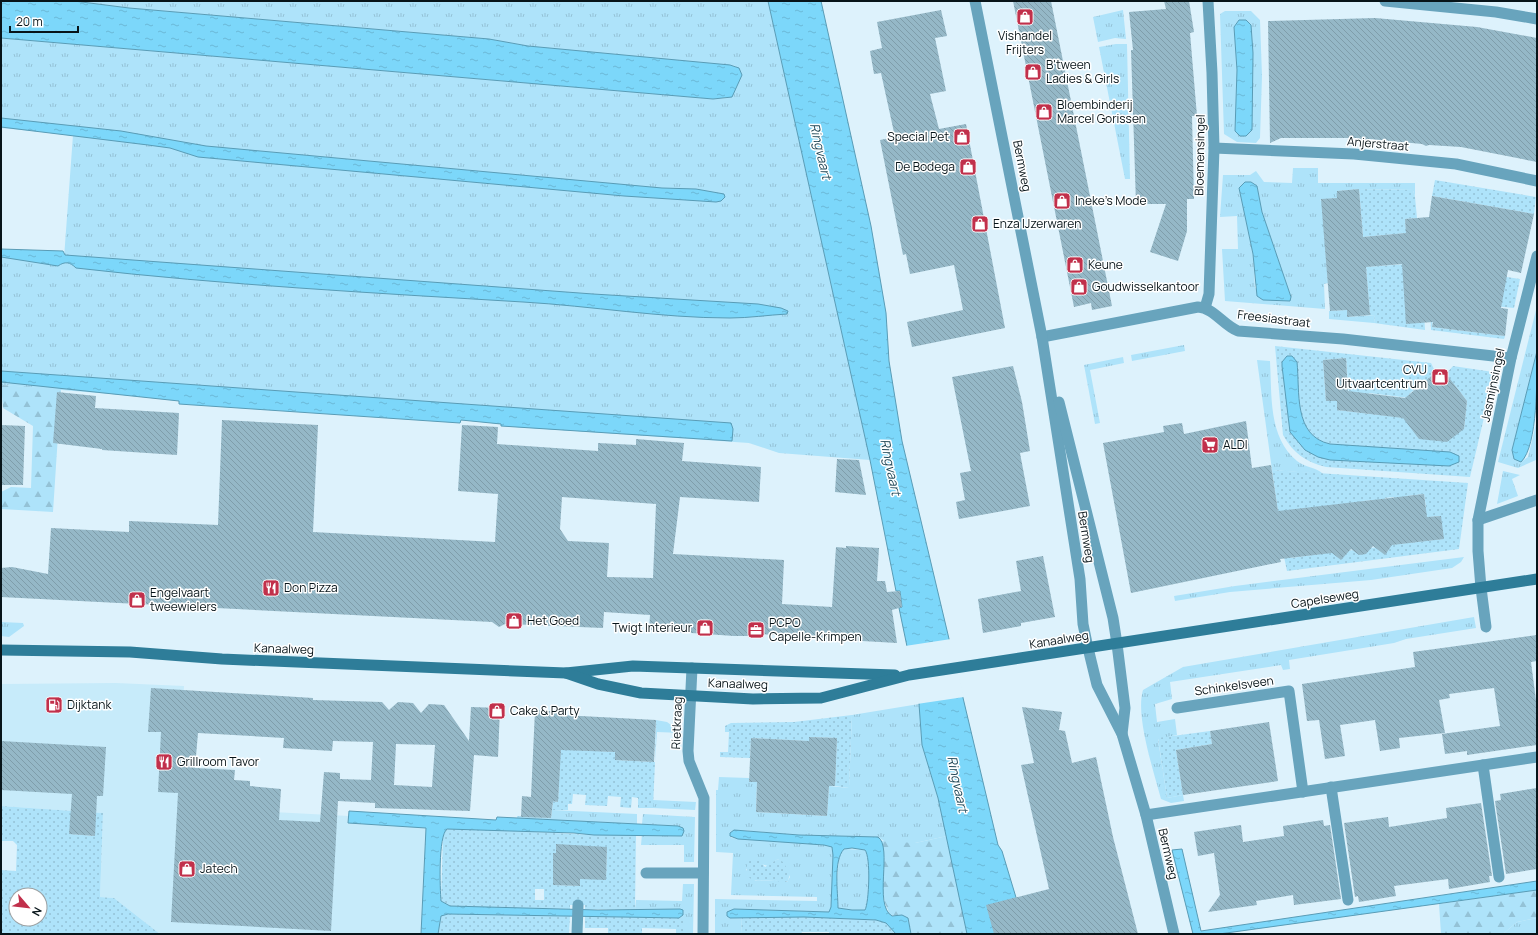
<svg xmlns="http://www.w3.org/2000/svg" width="1538" height="935" viewBox="0 0 1538 935" font-family="Manrope,sans-serif">
<defs>
<pattern id="grass-tufts" width="24" height="20" patternUnits="userSpaceOnUse"><rect width="24" height="20" fill="#aee3fa"/><path d="M3 7l-1-3M5 7V3M7 7l1-3M15 17l-1-3M17 17v-4M19 17l1-3" fill="none" stroke="#94c2d6"/></pattern>
<pattern id="forest-firs" width="22" height="20" patternUnits="userSpaceOnUse"><rect width="22" height="20" fill="#aee3fa"/><path d="M5 1l3.5 6h-7zM16 11l3.5 6h-7z" fill="#94c2d6"/></pattern>
<pattern id="park-dots" width="8" height="8" patternUnits="userSpaceOnUse"><rect width="8" height="8" fill="#aee3fa"/><path d="M2 2h.1M6 6h.1" fill="none" stroke="#94c2d6" stroke-width="1.8" stroke-linecap="round"/></pattern>
<pattern id="water-ripples" width="26" height="14" patternUnits="userSpaceOnUse"><rect width="26" height="14" fill="#7cd7fa"/><path d="M2 4q2-2 4 0t4 0M15 11q2-2 4 0t4 0" fill="none" stroke="#6ab8d6"/></pattern>
<pattern id="building-back-hatch" width="6" height="6" patternUnits="userSpaceOnUse"><rect width="6" height="6" fill="#95b8c7"/><path d="M-1 5l2 2M0 0l6 6M5-1l2 2" fill="none" stroke="#7f9daa"/></pattern>
</defs>
<rect width="100%" height="100%" fill="#ddf2fc"/>
<polygon fill="#c7ebfa" points="116,683 184,686 178,807 349,816 349,823 426,828 421,934 160,934 114,898 100,897 103,813 1,806 1,684"/>
<g fill="url(#grass-tufts)" fill-rule="evenodd">
<polygon points="74,1 768,1 870,460 779,453 749,443 501,426 501,424 461,420 460,423 1,385 1,255 64,258 73,135 1,128 1,38 713,99 727,98 736,66 528,46 489,39 129,8"/>
<polygon points="1123,10 1126,39 1115,38 1098,42 1093,17"/>
<path d="M1225,11h26l9,9 2,56 -2,62 -4,5 -19,-1 -13,-8 -4,-120zM1234,27l18,9 1,65 -7,35h-6l-5,-5 2,-61z"/>
<polygon points="1116,44 1127,44 1130,179 1125,179 1099,47"/>
<path d="M1293,168h25v15h97v14l-2,-7 -54,-1 -22,2v7l-17,2 2,1 6,82 -4,1 1,25 -100,-8 -3,-52h16l-1,-33 -17,1 3,-42h27l6,-4 8,11 28,1zM1245,182h6l6,4 5,26 29,85 -36,-9 -2,-34 -14,-66z"/>
<polygon points="1537,306 1537,351 1512,450 1514,459 1521,462 1528,457 1537,420 1537,455 1536,460 1518,468 1498,462"/>
<polygon points="1347,310 1347,317 1375,315 1374,323 1329,319 1329,311"/>
<polygon points="1184,345 1185,351 1132,361 1131,355"/>
<polygon points="1123,357 1124,363 1090,370 1100,423 1095,424 1084,365"/>
<path d="M1257,360l13,1c2,34 -2,76 27,100 7,6 21,7 26,13l-51,-4z"/>
<polygon points="1503,471 1520,475 1512,479 1518,496 1497,504"/>
<polygon points="1464,557 1461,562 1452,568 1371,580 1230,592 1175,601 1174,596 1235,586"/>
<path d="M1474,617l2,11 -70,11 -12,4 -105,17 1,9 -7,1 -2,-5 -111,17 2,17 -17,5 2,18 18,-3 2,16 -19,4 9,59 16,-3 1,6 -13,2 -10,-4c-7,-27 -26,-83 -18,-109l40,-23z"/>
<polygon points="1,622 23,623 24,626 9,637 1,636"/>
<path d="M919,704l3,41 16,53 9,38 -32,7h-28l-9,-6 -79,-2 -60,-5 -8,8 93,7 8,2 1,8 -2,55 -2,2 -95,-3 -4,9 12,-1 -1,17 -26,-1v-34l102,2v-4l-86,-2 2,-42 -17,-1v-62h2l1,-13 30,1v4h8l-1,30 71,4 2,-30 20,2 3,-73zM778,859c7,5 9,10 12,18l-3,5 -12,-2 -19,1 -6,-4 -4,-8 15,-5 7,2z"/>
<polygon points="656,720 667,722 682,733 657,732 655,762"/>
<polygon points="653,800 696,802 695,810 653,808"/>
<polygon points="552,810 637,814 637,824 517,818 517,816 551,818"/>
<polygon points="643,814 695,817 694,862 684,862 684,845 641,845 642,834 678,826 642,824"/>
<path d="M846,849l19,1c6,7 4,52 0,60h-13l-14,-2 -1,-28 2,-22 3,-8z"/>
<polygon points="683,884 694,884 693,934 684,934 684,918 679,918 683,915 681,909 635,909 636,900 682,901"/>
<polygon points="1537,918 1537,934 1503,934 1517,922"/>
</g>
<g fill="url(#forest-firs)">
<polygon points="1,385 61,389 53,512 1,509 1,492 11,487 31,488 33,426 3,408"/>
<polygon points="947,836 967,934 911,934 908,918 902,915 890,915 885,903 883,891 882,841 915,843"/>
<polygon points="1537,890 1537,918 1517,922 1503,934 1441,934 1439,904"/>
</g>
<g fill="url(#park-dots)" fill-rule="evenodd">
<polygon points="1435,180 1536,197 1534,214 1432,196"/>
<polygon points="1359,189 1413,190 1415,197 1417,218 1405,219 1406,229 1418,232 1363,237"/>
<polygon points="1421,263 1425,330 1374,323 1375,315 1370,315 1366,267"/>
<polygon points="1428,265 1520,279 1514,308 1435,300 1432,327 1505,336 1504,339 1431,330"/>
<path d="M1275,346l156,17 5,10 -27,21v4l-40,-5 -1,2 -19,1 -3,-38 -23,2 3,41h11v9l69,8 58,11 3,-28 -13,-17 -10,-1 1,-8 8,-9 40,6 1,3 -24,102 -144,-10c-20,-5 -33,-14 -43,-32z"/>
<path d="M1272,470l196,13 -9,66 -172,22 -8,-38 2,-1zM1424,494l2,13 -8,11 22,-2 3,23 -54,6 -1,6 -7,1 -3,-5 -32,4 -2,5 -6,1 -4,-5 -43,6 -3,-23 75,-34 9,-1 15,12 -2,-14 9,-1 3,24 13,-2 -3,-23z"/>
<polygon points="562,715 565,715 564,749 615,752 615,760 655,762 653,808 638,808 638,798 632,797 631,808 620,807 621,797 608,796 607,806 585,805 586,795 573,794 572,804 568,804 568,810 552,810 553,801 558,802"/>
<polygon points="852,715 849,788 835,786 837,738 809,737 809,741 751,738 750,758 720,757 720,752 728,752 729,732 725,732 725,726 731,723 794,722"/>
<polygon points="1210,731 1212,744 1176,750 1183,795 1167,798 1158,738"/>
<path d="M1,806l102,7 -3,84 14,1 46,36h-159v-64l15,1 1,-26 -4,-4h-12zM71,817l24,19 -25,-2zM16,895h24v24h-24z"/>
<path d="M452,828l142,7h42l-1,74h-50v-4h-15v4l-120,-3 -9,-5 2,-64 2,-7zM556,847h51l-1,32h-26v7l-27,-1v-32h3zM535,889h9v11h-9z"/>
<path d="M752,859h6l7,8 13,-8 5,3 7,11 -2,8 -5,2c-3,-1 -7,-3 -9,-3 -14,0 -30,6 -27,-17z"/>
<polygon points="448,914 570,916 569,934 438,934 441,916"/>
<polygon points="585,916 684,918 684,934 676,934 676,929 642,928 642,934 608,934 608,928 585,928"/>
<polygon points="742,917 804,917 876,920 886,923 896,934 829,934 829,932 802,932 801,934 741,934"/>
</g>
<g fill="url(#water-ripples)" stroke="#599cb6" fill-rule="evenodd">
<polygon points="1,1 74,1 129,8 489,39 528,46 730,65 739,68 742,75 732,97 713,99 1,38"/>
<polygon points="768,1 821,1 871,226 886,313 889,361 902,441 998,845 1002,851 1027,934 967,934 938,798 922,745 919,704 899,608 902,607 900,591 896,591 870,460"/>
<polygon points="1239,20 1246,20 1251,25 1253,53 1252,130 1246,136 1240,136 1235,131 1237,70 1234,27"/>
<polygon points="1,118 121,131 206,146 662,188 696,189 724,194 725,197 721,201 716,202 624,196 198,157 170,148 148,145 1,127"/>
<polygon points="1245,182 1251,182 1257,186 1262,212 1291,297 1290,301 1263,300 1257,296 1253,254 1239,188"/>
<path d="M1,249l62,2 2,4 528,39 165,10 23,4 7,3 -1,3c-19,1 -38,4 -57,4 -70,0 -138,-12 -207,-16 -149,-9 -299,-17 -447,-34 -6,-6 -11,-7 -18,-2l-57,-9z"/>
<path d="M1537,351c0,26 1,95 -16,111l-7,-3 -2,-9z"/>
<path d="M1287,356h5l5,6c3,29 -4,74 33,82l120,8 9,4v6l-10,4 -119,-6 -12,-3 -13,-7 -15,-18 -8,-66v-4z"/>
<polygon points="1,371 731,423 733,429 732,441 501,426 501,424 461,420 460,423 179,404 179,401 1,382"/>
<path d="M349,811l147,9 1,-3 181,9 5,2 1,3 -2,5 -88,-1 -20,-2 -127,-4c-9,7 -7,60 -6,72l9,5 148,4 82,-1 3,1v5l-4,3 -231,-4 -7,2 -3,18h-17l5,-106 -78,-5z"/>
<path d="M734,830l65,5 79,2c15,10 -5,68 14,79l10,-1 6,3 3,16h-15l-10,-11 -10,-3 -72,-3 -74,1 -3,-2v-4l7,-3 95,3 2,-5 2,-52 -1,-8 -8,-2 -86,-6 -8,-3v-3zM852,848l13,2c6,7 4,53 0,60h-13l-14,-2c0,-16 -5,-47 6,-59z"/>
<polygon points="1182,849 1201,931 1537,881 1537,890 1219,934 1193,934 1172,850"/>
</g>
<polygon fill="#ddf2fc" points="951,639 964,697 917,704 905,646"/>
<g fill="url(#building-back-hatch)" fill-rule="evenodd">
<polygon points="1013,1 1051,1 1112,306 1092,310 1091,303 1074,307"/>
<polygon points="1164,1 1189,1 1194,32 1190,33 1197,116 1192,116 1194,199 1187,199 1187,231 1178,261 1150,252 1166,204 1136,204 1131,50 1133,50 1129,12 1166,9"/>
<polygon points="941,10 947,36 935,38 946,91 930,94 939,129 966,124 1005,328 912,347 907,322 963,310 954,265 910,274 906,254 903,255 880,140 895,137 881,73 874,74 870,51 882,48 877,22"/>
<polygon points="1375,18 1477,27 1537,38 1537,162 1461,147 1429,145 1426,146 1422,144 1370,139 1366,141 1356,138 1281,138 1270,143 1268,21"/>
<polygon points="1359,189 1363,237 1406,233 1405,219 1429,217 1432,196 1534,214 1521,273 1508,270 1501,308 1508,309 1505,336 1432,327 1433,322 1406,324 1402,264 1366,267 1370,315 1347,317 1347,310 1330,311 1321,199 1337,198 1337,191"/>
<polygon points="1346,358 1348,391 1405,398 1435,373 1447,375 1467,401 1464,429 1447,442 1419,439 1403,418 1337,410 1337,401 1326,401 1323,360"/>
<polygon points="1013,366 1022,402 1030,451 1020,453 1030,506 959,519 956,502 965,500 960,473 971,471 952,377"/>
<polygon points="57,392 96,396 95,408 179,413 177,455 102,450 102,449 53,443"/>
<path d="M222,420l96,5 -5,107 182,10 3,-48 -40,-3 4,-66 36,2 -1,17 101,7v-8l38,2v-6l48,4 -2,18 79,6 -2,35 -79,-5 -7,57 111,6 -2,44 50,3 4,-60 10,1v-2l33,2 -2,33h8l2,11 13,-1 2,16 -10,3 5,33 -87,-5v-2l-53,-2v2h-23l-85,-6 1,-15 -46,-3 -1,16 -98,-4 -6,3 -7,-5 -491,-25v-29l11,-1 36,7 3,-46 78,4v-11l89,4zM562,497l94,7 -3,74 -46,-1 2,-34 -41,-2 -8,-12z"/>
<polygon points="1246,421 1252,468 1271,465 1278,511 1424,494 1427,517 1441,516 1444,539 1392,545 1385,555 1373,546 1366,554 1359,555 1351,549 1341,560 1332,553 1280,559 1281,562 1131,593 1103,443 1164,432 1163,426 1182,423 1184,434"/>
<polygon points="1,425 25,426 23,485 1,485"/>
<polygon points="837,459 859,460 866,495 835,492"/>
<polygon points="1043,556 1055,617 1021,623 1021,626 983,633 978,599 1021,591 1016,561"/>
<polygon points="1537,635 1537,661 1531,662 1537,708 1537,745 1467,755 1467,751 1445,754 1442,734 1500,726 1494,688 1449,694 1450,698 1439,700 1445,733 1399,738 1400,748 1380,751 1375,720 1340,725 1345,756 1325,759 1319,720 1307,721 1302,684 1415,667 1413,652"/>
<path d="M151,688l162,10v2l69,2 7,8 9,-8 15,1 8,10 8,-9 15,1 25,36 2,-34 29,1 -2,49 -24,-2 -4,56 -95,-3v-5l-37,-2 -7,130 -160,-9 7,-129 -20,-1 3,-60h-13zM198,733l86,5 -1,10 49,3 1,-10 40,1 -2,38 -31,-1v-6l-16,-1 -4,50 -41,-2 2,-31 -31,-3v-5l-16,-1 1,-10 -40,-2zM396,744l39,1 -3,42 -38,-2z"/>
<polygon points="1022,707 1062,712 1059,730 1065,731 1072,763 1096,757 1113,837 1138,934 994,934 986,905 1049,889 1021,765 1034,763"/>
<polygon points="535,710 562,712 562,715 656,720 654,762 615,760 615,752 561,750 558,802 553,801 551,818 521,817 522,796 531,797"/>
<polygon points="1269,722 1278,781 1183,795 1176,750 1212,744 1210,731"/>
<polygon points="809,737 837,738 835,786 829,786 827,816 756,812 757,782 749,782 751,738 809,741"/>
<polygon points="1,741 106,747 103,796 97,796 95,836 69,834 72,794 1,790"/>
<polygon points="1537,788 1537,869 1506,874 1495,801 1501,800 1500,794"/>
<polygon points="1481,803 1492,876 1489,876 1490,882 1449,889 1448,879 1394,886 1396,896 1359,902 1358,896 1355,897 1344,823 1388,817 1389,827 1447,818 1446,808"/>
<polygon points="1323,820 1324,826 1330,825 1341,899 1294,905 1293,895 1256,901 1257,905 1208,912 1220,895 1214,853 1198,856 1194,832 1241,825 1243,842 1284,836 1283,826"/>
<polygon points="556,844 607,847 606,880 580,879 580,886 553,885 553,853 556,853"/>
</g>
<g fill="none" stroke-linecap="round" stroke-linejoin="round">
<polyline stroke="#68a4bd" stroke-width="11" points="1481,588 1486,627"/>
<g stroke="#68a4bd" stroke-width="11">
<polyline points="1385,1 1496,12 1537,19"/>
<polyline points="1214,148 1354,154 1456,164 1537,181"/>
<polyline points="1205,308 1209,294 1214,148 1212,73 1208,1"/>
<path d="M1042,337l156,-30c16,1 25,18 40,24l105,8 168,19"/>
<polyline points="1478,520 1537,500"/>
<polyline points="1481,588 1478,551 1478,520 1511,358 1537,256"/>
<polyline points="1117,644 1125,708 1122,734"/>
<polyline points="1088,648 1097,685 1122,734 1146,815 1174,934"/>
<polyline points="692,668 688,751 689,761 704,798 703,934"/>
<polyline points="1177,708 1289,691 1303,792"/>
<polyline points="1483,765 1499,877"/>
<polyline points="1331,787 1348,900"/>
<polyline points="1146,815 1537,757"/>
<polyline points="646,873 703,873"/>
<polyline points="577,934 578,905"/>
</g>
<g stroke="#68a4bd" stroke-width="11">
<polyline points="975,1 1042,337 1080,579 1083,624 1088,648"/>
<polyline points="1059,402 1113,618 1117,644"/>
</g>
<g stroke="#2e7d99" stroke-width="11">
<polyline points="1,650 130,652 222,659 566,673 633,666 895,675"/>
<polyline points="566,673 598,684 641,693 753,699 821,698 909,675 1537,579"/>
</g>
</g>
<defs>
<g id="shop-square" transform="scale(0.9)"><rect x="-9" y="-9" width="18" height="18" rx="4" fill="#c1304b" stroke="#fff"/><path d="M-5-2.5h2.3a2.7 3.5 0 0 1 5.4 0H5L5.5 6h-11ZM-1.5-2.5h3a1.5 2.3 0 0 0-3 0Z" fill="#fff"/></g>
<g id="supermarket-square" transform="scale(0.9)"><rect x="-9" y="-9" width="18" height="18" rx="4" fill="#c1304b" stroke="#fff"/><path d="M-6-5.5h2.5l.6 2H6L4.5 2H-2.5L-4.4-4H-6ZM-1.5 3.2a1.3 1.3 0 1 0 .1 0ZM3 3.2a1.3 1.3 0 1 0 .1 0Z" fill="#fff"/></g>
<g id="restaurant-square" transform="scale(0.9)"><rect x="-9" y="-9" width="18" height="18" rx="4" fill="#c1304b" stroke="#fff"/><path d="M-5-6h1v4h1v-4h1v4h1v-4h1v5L-1.5 .5V6h-2V.5L-5-1ZM5-6V6H3V1.5H1.5Q1.5-4 5-6Z" fill="#fff"/></g>
<g id="office-square" transform="scale(0.9)"><rect x="-9" y="-9" width="18" height="18" rx="4" fill="#c1304b" stroke="#fff"/><path d="M-6-3h4V-5.5h4V-3h4V5H-6ZM-1-4.5V-3h2v-1.5ZM-6 0V1H6V0Z" fill="#fff"/></g>
<g id="fuel-square" transform="scale(0.9)"><rect x="-9" y="-9" width="18" height="18" rx="4" fill="#c1304b" stroke="#fff"/><path d="M-5.5-6h7V0h2V4h1.3V-2.5L3-4.5l.8-.8L6-3V5H2.5V1h-1V6h-7ZM-4.2-4.7v3.2H.2V-4.7Z" fill="#fff"/></g>
</defs>
<g fill-rule="evenodd">
<use href="#shop-square" x="1025" y="17"/>
<use href="#shop-square" x="1033" y="72"/>
<use href="#shop-square" x="1044" y="112"/>
<use href="#shop-square" x="962" y="137"/>
<use href="#shop-square" x="968" y="167"/>
<use href="#shop-square" x="1062" y="201"/>
<use href="#shop-square" x="980" y="224"/>
<use href="#shop-square" x="1075" y="265"/>
<use href="#shop-square" x="1079" y="287"/>
<use href="#shop-square" x="1440" y="377"/>
<use href="#supermarket-square" x="1210" y="445"/>
<use href="#restaurant-square" x="271" y="588"/>
<use href="#shop-square" x="137" y="600"/>
<use href="#shop-square" x="514" y="621"/>
<use href="#shop-square" x="705" y="628"/>
<use href="#office-square" x="756" y="630"/>
<use href="#fuel-square" x="54" y="705"/>
<use href="#shop-square" x="497" y="711"/>
<use href="#restaurant-square" x="164" y="762"/>
<use href="#shop-square" x="187" y="869"/>
</g>
<g text-anchor="middle" stroke-width="3" stroke-linejoin="round" paint-order="stroke">
<g font-size="12" fill="#071419" stroke="#fff" text-anchor="start">
<text x="1025" y="40" text-anchor="middle">Vishandel<tspan x="1025" dy="14">Frijters</tspan></text>
<text x="1046" y="69">B'tween<tspan x="1046" dy="14">Ladies &amp; Girls</tspan></text>
<text x="1057" y="109">Bloembinderij<tspan x="1057" dy="14">Marcel Gorissen</tspan></text>
<text x="949" y="141" text-anchor="end">Special Pet</text>
<text x="955" y="171" text-anchor="end">De Bodega</text>
<text x="1075" y="205">Ineke's Mode</text>
<text x="993" y="228">Enza IJzerwaren</text>
<text x="1088" y="269">Keune</text>
<text x="1092" y="291">Goudwisselkantoor</text>
<text x="1427" y="374" text-anchor="end">CVU<tspan x="1427" dy="14">Uitvaartcentrum</tspan></text>
<text x="1223" y="449">ALDI</text>
<text x="284" y="592">Don Pizza</text>
<text x="150" y="597">Engelvaart<tspan x="150" dy="14">tweewielers</tspan></text>
<text x="527" y="625">Het Goed</text>
<text x="769" y="627">PCPO<tspan x="769" dy="14">Capelle-Krimpen</tspan></text>
<text x="692" y="632" text-anchor="end">Twigt Interieur</text>
<text x="67" y="709">Dijktank</text>
<text x="510" y="715">Cake &amp; Party</text>
<text x="177" y="766">Grillroom Tavor</text>
<text x="200" y="873">Jatech</text>
</g>
<g font-size="12" fill="#071419" stroke="#fff">
<text transform="translate(1378 144) rotate(5)" y="4">Anjerstraat</text>
<text transform="translate(1200 155) rotate(-89)" y="4">Bloemensingel</text>
<text transform="translate(1022 166) rotate(79)" y="4">Bermweg</text>
<text transform="translate(1274 319) rotate(7)" y="4">Freesiastraat</text>
<text transform="translate(1493 385) rotate(-78)" y="4">Jasmijnsingel</text>
<text transform="translate(1086 537) rotate(81)" y="4">Bermweg</text>
<text transform="translate(1325 599) rotate(-9)" y="4">Capelseweg</text>
<text transform="translate(1059 640) rotate(-9)" y="4">Kanaalweg</text>
<text transform="translate(284 649) rotate(2)" y="4">Kanaalweg</text>
<text transform="translate(738 684) rotate(2)" y="4">Kanaalweg</text>
<text transform="translate(1234 686) rotate(-8)" y="4">Schinkelsveen</text>
<text transform="translate(677 723) rotate(-88)" y="4">Rietkraag</text>
<text transform="translate(1168 854) rotate(77)" y="4">Bermweg</text>
</g>
<g font-size="13" font-style="italic" fill="#1e4656" stroke="#fff">
<text transform="translate(821 151) rotate(77)" y="5">Ringvaart</text>
<text transform="translate(891 467) rotate(78)" y="5">Ringvaart</text>
<text transform="translate(958 784) rotate(78)" y="5">Ringvaart</text>
</g>
</g>
<rect width="1538" height="935" fill="none" stroke="#071419" stroke-width="4"/>
<g transform="translate(28 907) rotate(118)"><circle r="19" fill="#ffffff" stroke="#9ca1a3"/>
<path d="M0-3L7 15L0 10L-7 15Z" fill="#c1304b"/>
<text y="-6" font-size="11" font-weight="bold" text-anchor="middle" fill="#071419">N</text>
</g>
<path d="M10 26v6h68v-6" fill="none" stroke="#071419" stroke-width="2"/>
<text x="16" y="26" font-size="12" fill="#071419" stroke="#ffffff" stroke-width="3" paint-order="stroke">20 m</text>
</svg>
